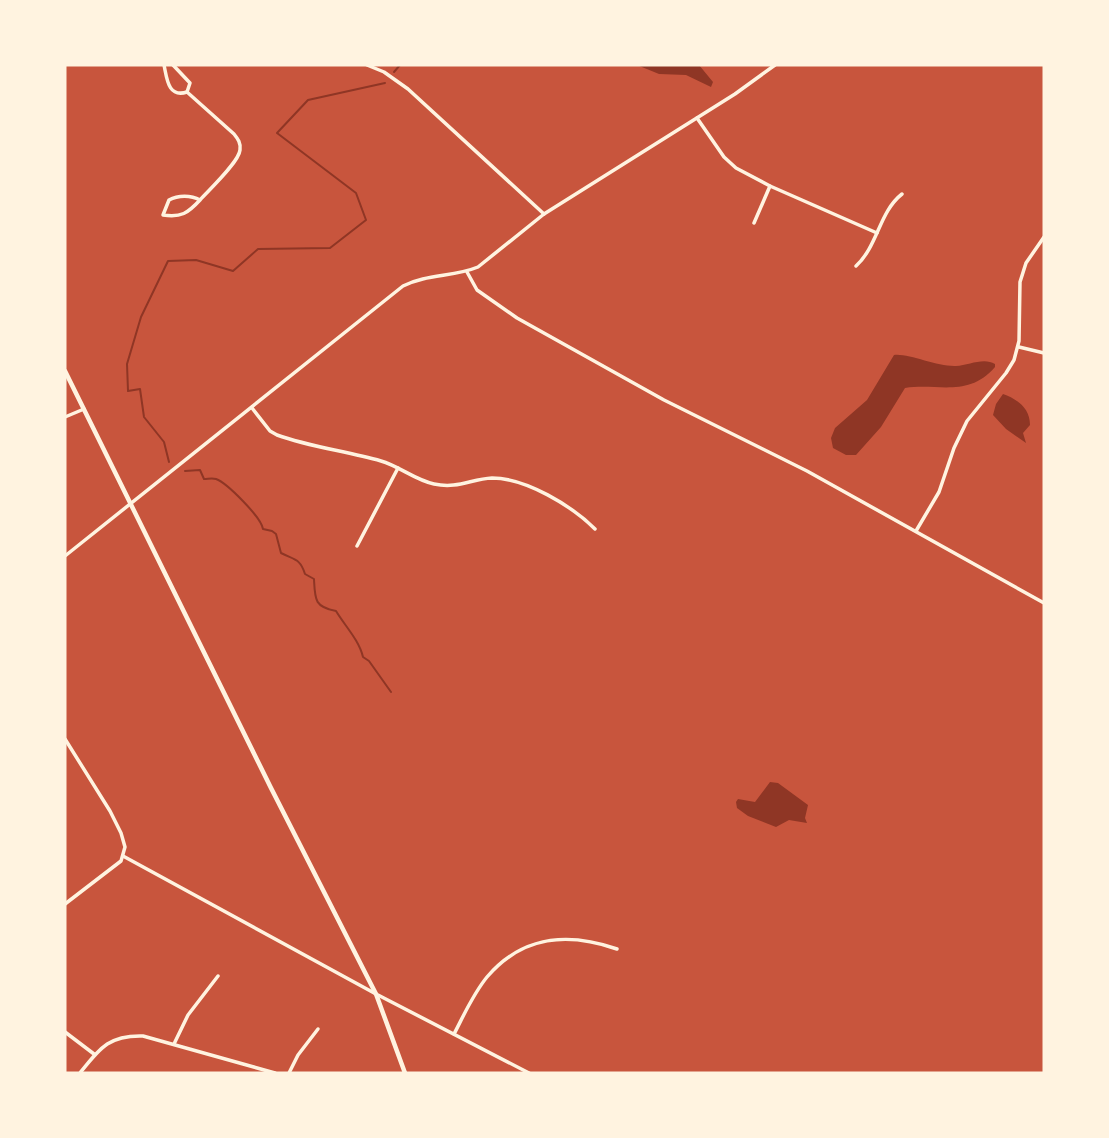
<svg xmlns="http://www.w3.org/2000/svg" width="1109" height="1138" viewBox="0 0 1109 1138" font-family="'DM Sans',sans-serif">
<rect width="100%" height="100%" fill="#c8553d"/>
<g fill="#8f3625">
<polygon points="637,65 699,65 713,82 711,87 686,75 659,74"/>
<path d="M894,355c14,-2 44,12 62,11 13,-1 28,-9 39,-2v3c-27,31 -56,16 -90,21l-24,39 -25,28h-10l-13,-7 -2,-10 4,-10 32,-28z"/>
<path d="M1003,394c14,5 27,14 27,31l-7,8 3,10 -20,-14 -13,-14 3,-11z"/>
<polygon points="770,782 778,783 808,805 805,818 807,823 789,820 776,827 748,816 737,808 736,802 738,799 755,802"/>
</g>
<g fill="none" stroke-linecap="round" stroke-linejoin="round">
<g stroke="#8f3625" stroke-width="2">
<polyline points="394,72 400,65"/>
<polyline points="169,462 164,442 144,417 140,389 128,391 127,364 141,317 168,261 196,260 233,271 258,249 330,248 366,220 356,193 277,133 308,100 385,83"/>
<path d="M185,471l15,-1 4,9c4,0 8,-1 12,0 11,4 45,38 47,50l9,2 4,3 5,19c13,7 19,5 24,21l9,5c1,20 0,28 22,32 9,15 23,29 27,46l6,4 22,31"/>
</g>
<g stroke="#fff3e0" stroke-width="3.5">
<path d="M164,65c3,14 4,33 23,27l47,42c4,5 7,9 6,16 -1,12 -31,40 -40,50 -12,13 -19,18 -37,15l6,-15c9,-5 22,-5 31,0"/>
<polyline points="173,65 190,83 187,92"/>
<polyline points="367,65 384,72 408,89 544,214"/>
<polyline points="697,118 724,157 736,168 770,186 877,233"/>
<polyline points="754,223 770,186"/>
<path d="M856,266c22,-20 23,-54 46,-72"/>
<polyline points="467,272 477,290 517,318 664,400 807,471 1044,603"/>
<polyline points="1019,347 1044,353"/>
<path d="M252,408l18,23 7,4c33,12 69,16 104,26 18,5 34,19 53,23 24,5 37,-5 58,-6 34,0 80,28 103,51"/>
<polyline points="65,417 84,409"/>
<polyline points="916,531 939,492 954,448 967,421 1006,373 1014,360 1019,341 1020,282 1026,263 1044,237"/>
<polyline points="357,546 398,468"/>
<polyline points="378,995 529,1073"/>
<polyline points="65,1032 94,1054"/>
<path d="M454,1034c10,-19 19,-40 33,-57 36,-42 81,-45 130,-28"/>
<polyline points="174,1044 188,1015 218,976"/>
<path d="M80,1073c20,-25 29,-38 63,-37l132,37"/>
<polyline points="289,1073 298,1055 318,1029"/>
</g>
<g stroke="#fff3e0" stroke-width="3.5">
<path d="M65,556l338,-270c24,-12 51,-9 75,-19l66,-53 191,-120 40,-29"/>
<polyline points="65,739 110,811 121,833 125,847 121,861 65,904"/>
<polyline points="123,856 376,994"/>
</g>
<polyline stroke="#fff3e0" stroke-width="4.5" points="65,371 271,788 376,994 405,1073"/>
</g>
<rect width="1109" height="1138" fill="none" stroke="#fff3e0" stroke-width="133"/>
</svg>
